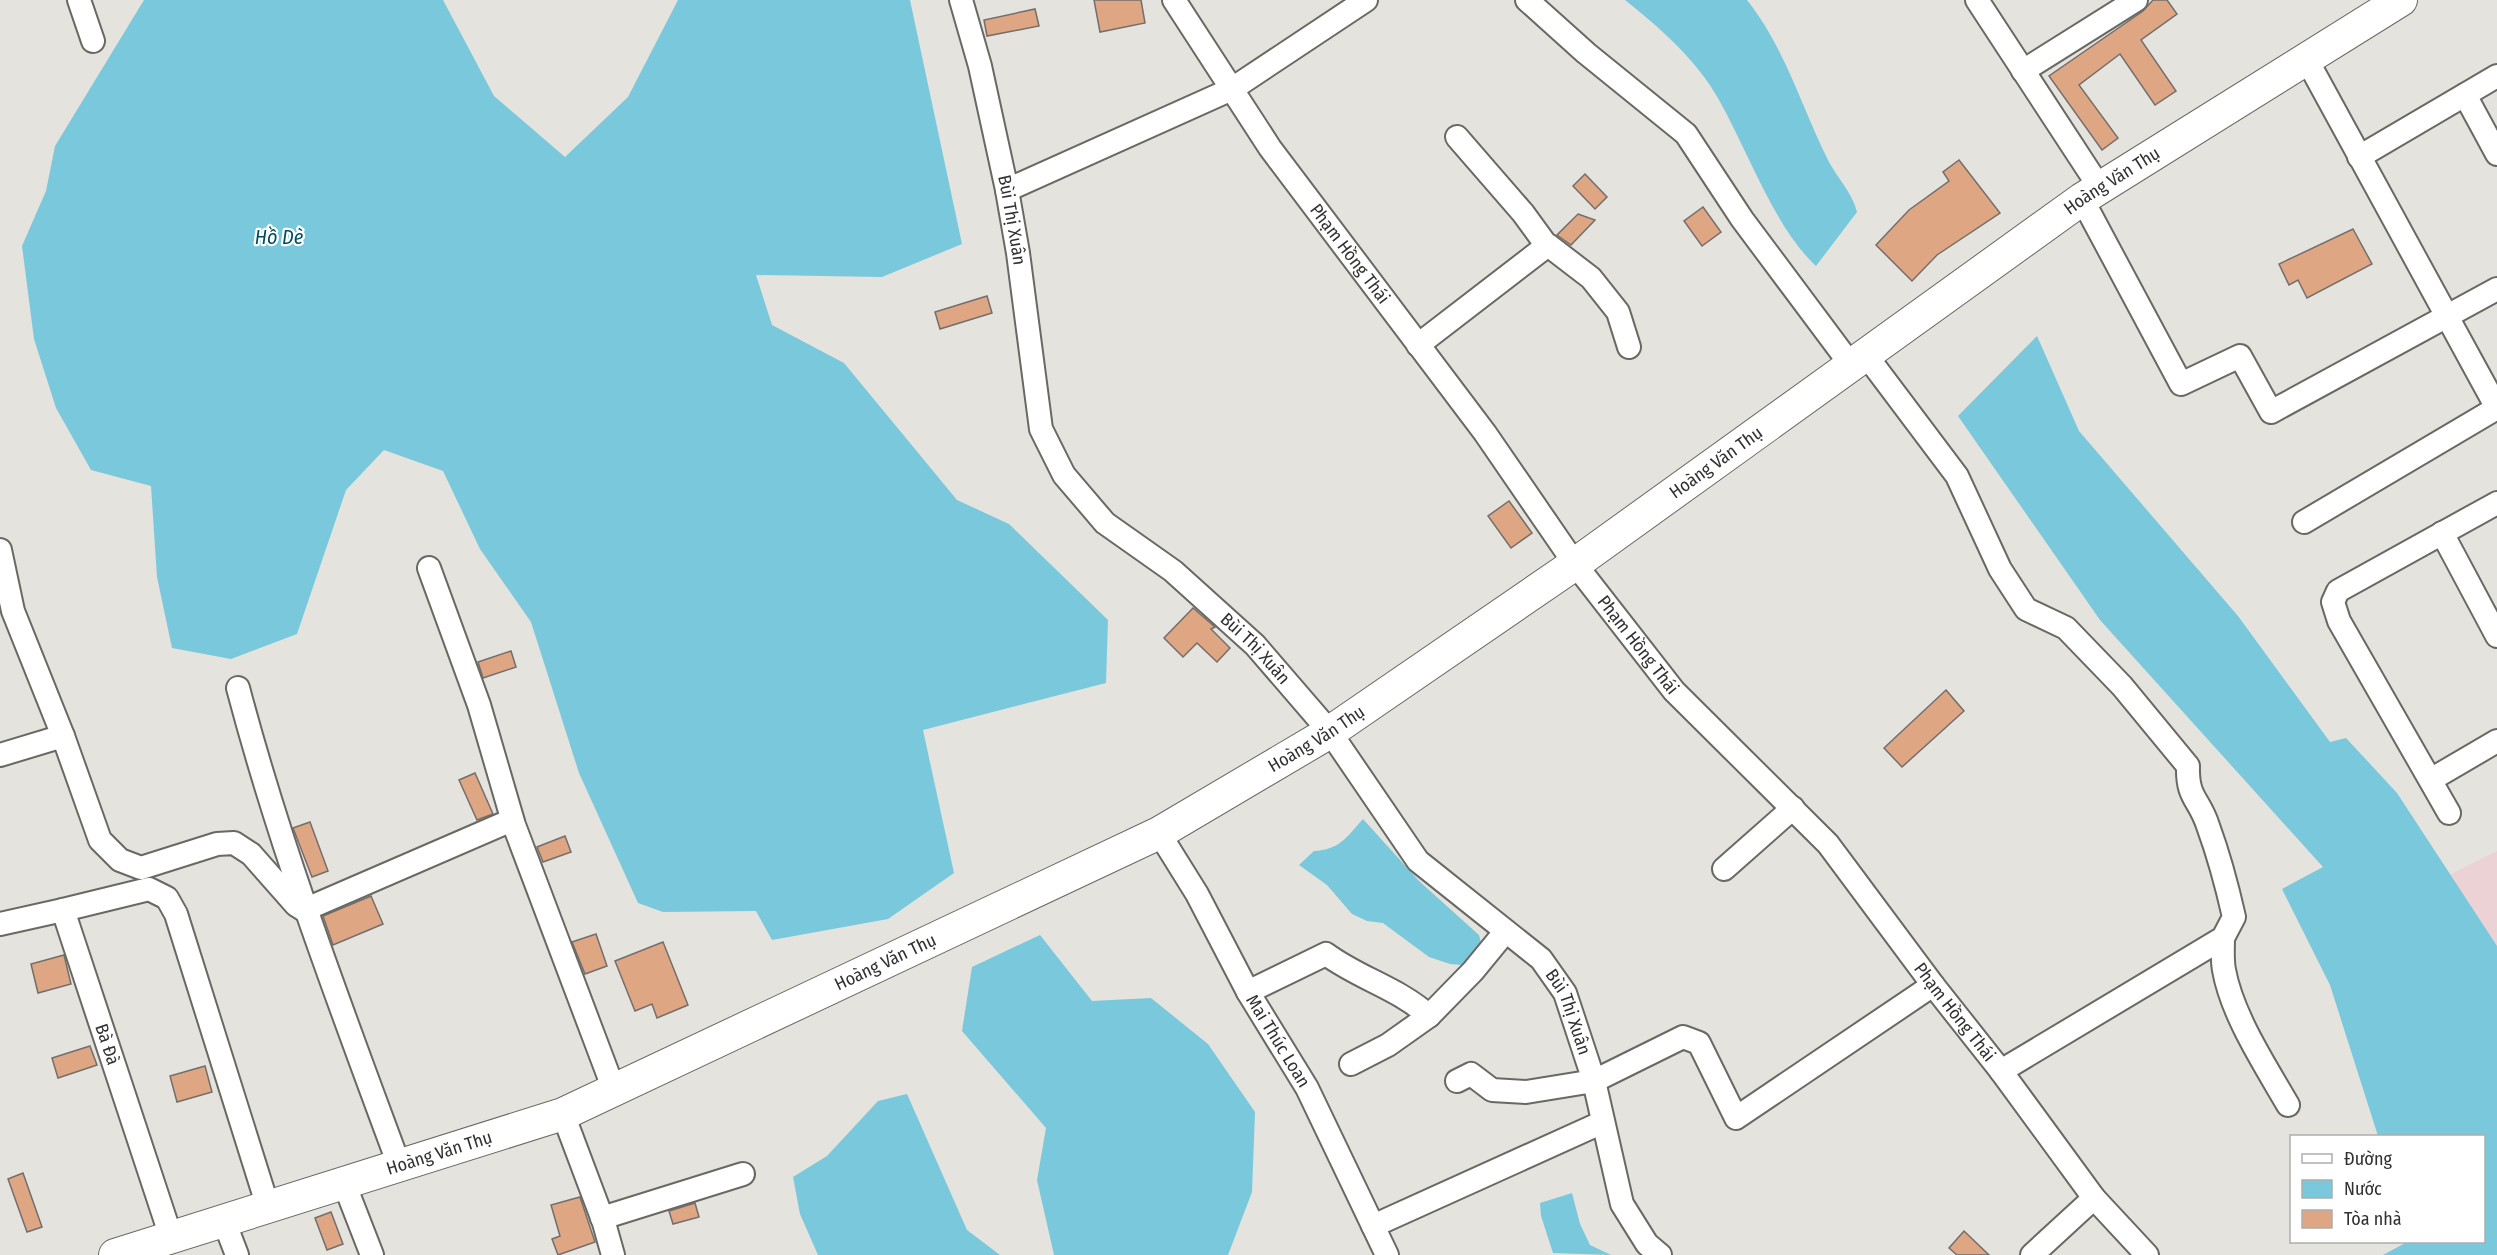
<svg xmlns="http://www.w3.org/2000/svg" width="2497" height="1255" viewBox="0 0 2497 1255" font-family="'Fira Sans Condensed',sans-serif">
<rect width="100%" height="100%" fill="#e5e3de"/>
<polygon fill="#ecd2d4" points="2497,851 2497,946 2449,875"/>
<g fill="#79c8dc">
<polygon points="144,0 443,0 494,96 565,157 628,97 678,0 910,0 962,244 882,277 756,275 772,325 844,363 957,500 1009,524 1108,620 1106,683 923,730 954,873 888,919 772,940 756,911 663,912 638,903 579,773 531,622 480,549 443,471 384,450 346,490 297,634 231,659 172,648 157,577 151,486 91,470 56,408 34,339 22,246 46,191 55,146"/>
<path d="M1625,0h122c38,48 54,106 81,160 9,18 24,32 29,52l-41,54c-42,-39 -68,-115 -97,-166 -22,-40 -59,-72 -94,-100z"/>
<polygon points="2037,336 2079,431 2238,616 2330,742 2346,738 2397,793 2497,946 2497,1255 2383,1255 2407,1242 2484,1242 2484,1136 2378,1136 2330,985 2282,889 2323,867 2100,620 1958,416"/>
<path d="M1363,819l56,62 60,54 3,11 -20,19 -12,-1 -21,-7 -46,-34 -16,-2 -15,-7 -25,-29 -28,-20 15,-14c25,-1 33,-14 49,-32z"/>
<polygon points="1040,935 1092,1001 1151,998 1208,1044 1255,1112 1252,1192 1228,1255 1054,1255 1037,1180 1046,1128 962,1031 972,967"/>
<polygon points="907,1094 967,1230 1000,1255 818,1255 800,1214 793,1177 827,1156 878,1101"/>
<polygon points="1572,1193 1580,1224 1590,1245 1611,1255 1553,1253 1541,1216 1540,1203"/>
</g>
<g fill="#dfa684" stroke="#736e6c" stroke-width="1.5">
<polygon points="1094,0 1141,0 1145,23 1100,32"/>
<polygon points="2153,0 2167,0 2177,14 2141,40 2176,91 2155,105 2120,54 2079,85 2118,138 2102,150 2049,76 2143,11"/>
<polygon points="1035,9 1039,26 987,36 984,20"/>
<polygon points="1959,160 2000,213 1937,255 1912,281 1876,245 1909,210 1949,181 1943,172"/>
<polygon points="1585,174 1607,197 1595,209 1573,186"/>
<polygon points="1703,207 1721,232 1702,246 1684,221"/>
<polygon points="1578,214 1595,220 1571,245 1557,235"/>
<polygon points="2353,229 2372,264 2307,298 2298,280 2289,285 2279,264"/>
<polygon points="987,296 992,313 940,329 935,312"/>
<polygon points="1509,501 1532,533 1511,548 1488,516"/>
<polygon points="1193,608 1215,627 1211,629 1230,648 1217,662 1197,643 1183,657 1164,638"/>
<polygon points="511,651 516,667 483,678 478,662"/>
<polygon points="1946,690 1964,711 1902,767 1884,748"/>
<polygon points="475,773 493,814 477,820 459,780"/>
<polygon points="310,822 328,871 312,877 293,828"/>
<polygon points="565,836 571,852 543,862 537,847"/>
<polygon points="371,896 383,924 333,945 323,916"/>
<polygon points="596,934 607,966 585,974 572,942"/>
<polygon points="663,942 688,1005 657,1018 652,1004 635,1011 615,961"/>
<polygon points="64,955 71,984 38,993 31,964"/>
<polygon points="90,1046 97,1065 58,1078 52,1058"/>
<polygon points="205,1066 212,1092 177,1102 170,1076"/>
<polygon points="23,1173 42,1227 27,1232 8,1179"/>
<polygon points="580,1197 595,1242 558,1255 552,1239 560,1236 551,1205"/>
<polygon points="695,1203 699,1217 673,1224 669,1211"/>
<polygon points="331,1212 343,1244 327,1250 315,1218"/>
<polygon points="1964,1231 1989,1255 1957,1255 1949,1248"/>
</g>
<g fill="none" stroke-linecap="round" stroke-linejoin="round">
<g stroke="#6a6863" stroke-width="26">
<g id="street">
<polyline points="79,0 93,41"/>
<path id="s1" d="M961,0l19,66 27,124 11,63 23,176 23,46 41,48 68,48 82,74 75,87 88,129 123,98 24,34 29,88 28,123 25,40 13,11"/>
<path id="s2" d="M1174,0l96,148 215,285 90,131 99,127 154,153 105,141 68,86 93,127 53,57"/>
<polyline points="1527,0 1586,53 1686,134 1742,219 1851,365"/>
<polyline points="1977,0 2100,188"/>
<polyline points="2023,71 2136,0"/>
<polyline points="2465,95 2497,154"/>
<polyline points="1457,137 1523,213 1547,246"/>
<polyline points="2359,157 2497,76"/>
<polyline points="1007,190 1232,89 1366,0"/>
<polyline points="2082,199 2181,384 2240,356 2271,412 2497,289"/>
<polyline points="1418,345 1548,245 1591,278 1618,312 1629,347"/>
<path d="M1866,355l91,121 43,93 26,40 40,19 56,58 66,80c-1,33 11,32 20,60 11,30 19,60 26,91l-11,21 -222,133"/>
<polyline points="2304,522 2497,408 2307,60"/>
<polyline points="2442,533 2497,636"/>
<polyline points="0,550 13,611 63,736 100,840 120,860 141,868 217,844 234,843 251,854 296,905 304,910 512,820"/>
<polyline points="429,568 479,705 514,825 614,1090"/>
<path d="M238,688c43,163 103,320 161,477"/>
<polyline points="0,755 63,736"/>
<polyline points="2432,779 2497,741"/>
<polyline points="2449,813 2339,621 2333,602 2338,591 2497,503"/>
<path id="s3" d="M1159,833l38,61 51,98 59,96 80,167"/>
<polyline points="1724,869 1793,808"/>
<polyline points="63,910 149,889 167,898 176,914 268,1207"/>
<path id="s4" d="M0,924l63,-14 108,327"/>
<path d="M2223,938c0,10 -1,22 1,32 8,45 41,95 64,135"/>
<path d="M1248,992l78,-38c34,25 72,34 103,62l44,-45 32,-39"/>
<polyline points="1351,1064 1388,1045 1429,1016"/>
<polyline points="1457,1081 1471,1074 1492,1090 1526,1092 1594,1081 1683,1037 1699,1043 1736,1118 1933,985"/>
<polyline points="563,1114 604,1223 613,1255"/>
<polyline points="344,1183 372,1255"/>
<polyline points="602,1218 743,1174"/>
<polyline points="224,1221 237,1255"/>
<polyline points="1373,1226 1603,1122"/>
<polyline points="2032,1255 2094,1198"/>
</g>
</g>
<g stroke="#6a6863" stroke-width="34">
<g id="secondary">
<path id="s5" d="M115,1255l448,-141 596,-281 171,-101 245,-168 507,-365 319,-199"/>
</g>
</g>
<use href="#street" stroke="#fff" stroke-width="22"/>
<use href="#secondary" stroke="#fff" stroke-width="32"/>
</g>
<g text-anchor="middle" stroke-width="4.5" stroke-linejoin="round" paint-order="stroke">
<g font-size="18" fill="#32312f" stroke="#fff">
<text dy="6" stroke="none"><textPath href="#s5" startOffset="2284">Hoàng Văn Thụ</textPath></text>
<text dy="6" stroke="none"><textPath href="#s1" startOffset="226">Bùi Thị Xuân</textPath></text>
<text dy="6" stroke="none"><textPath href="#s2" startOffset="309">Phạm Hồng Thái</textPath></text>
<text dy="6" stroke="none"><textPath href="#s5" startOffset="1798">Hoàng Văn Thụ</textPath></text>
<text dy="6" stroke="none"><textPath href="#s2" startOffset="795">Phạm Hồng Thái</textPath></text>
<text dy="6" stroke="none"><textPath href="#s1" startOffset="748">Bùi Thị Xuân</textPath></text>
<text dy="6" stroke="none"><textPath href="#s5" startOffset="1312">Hoàng Văn Thụ</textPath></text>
<text dy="6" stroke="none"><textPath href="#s5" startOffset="826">Hoàng Văn Thụ</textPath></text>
<text dy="6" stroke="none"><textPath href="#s2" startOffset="1281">Phạm Hồng Thái</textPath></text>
<text dy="6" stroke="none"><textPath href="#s1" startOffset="1234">Bùi Thị Xuân</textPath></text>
<text dy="6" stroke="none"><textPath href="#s3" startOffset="240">Mai Thúc Loan</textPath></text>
<text dy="6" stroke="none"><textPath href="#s4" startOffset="206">Bà Đà</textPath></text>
<text dy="6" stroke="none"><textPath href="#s5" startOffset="340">Hoàng Văn Thụ</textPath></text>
</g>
<g font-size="20" font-style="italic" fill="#024d5b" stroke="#fff">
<text x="279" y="244">Hồ Dè</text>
</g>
</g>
<rect x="2290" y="1135" width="195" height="108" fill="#ffffff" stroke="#adadac" stroke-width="1.5"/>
<rect x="2302" y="1154" width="30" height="9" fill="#ffffff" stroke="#adadac" stroke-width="1.5"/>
<text x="2344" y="1165" font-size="18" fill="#32312f">Đường</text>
<rect x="2302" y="1180" width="30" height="18" fill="#79c8dc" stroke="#adadac" stroke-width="1.5"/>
<text x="2344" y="1195" font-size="18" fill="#32312f">Nước</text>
<rect x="2302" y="1210" width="30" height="18" fill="#dfa684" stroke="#adadac" stroke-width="1.5"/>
<text x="2344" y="1225" font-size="18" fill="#32312f">Tòa nhà</text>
</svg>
